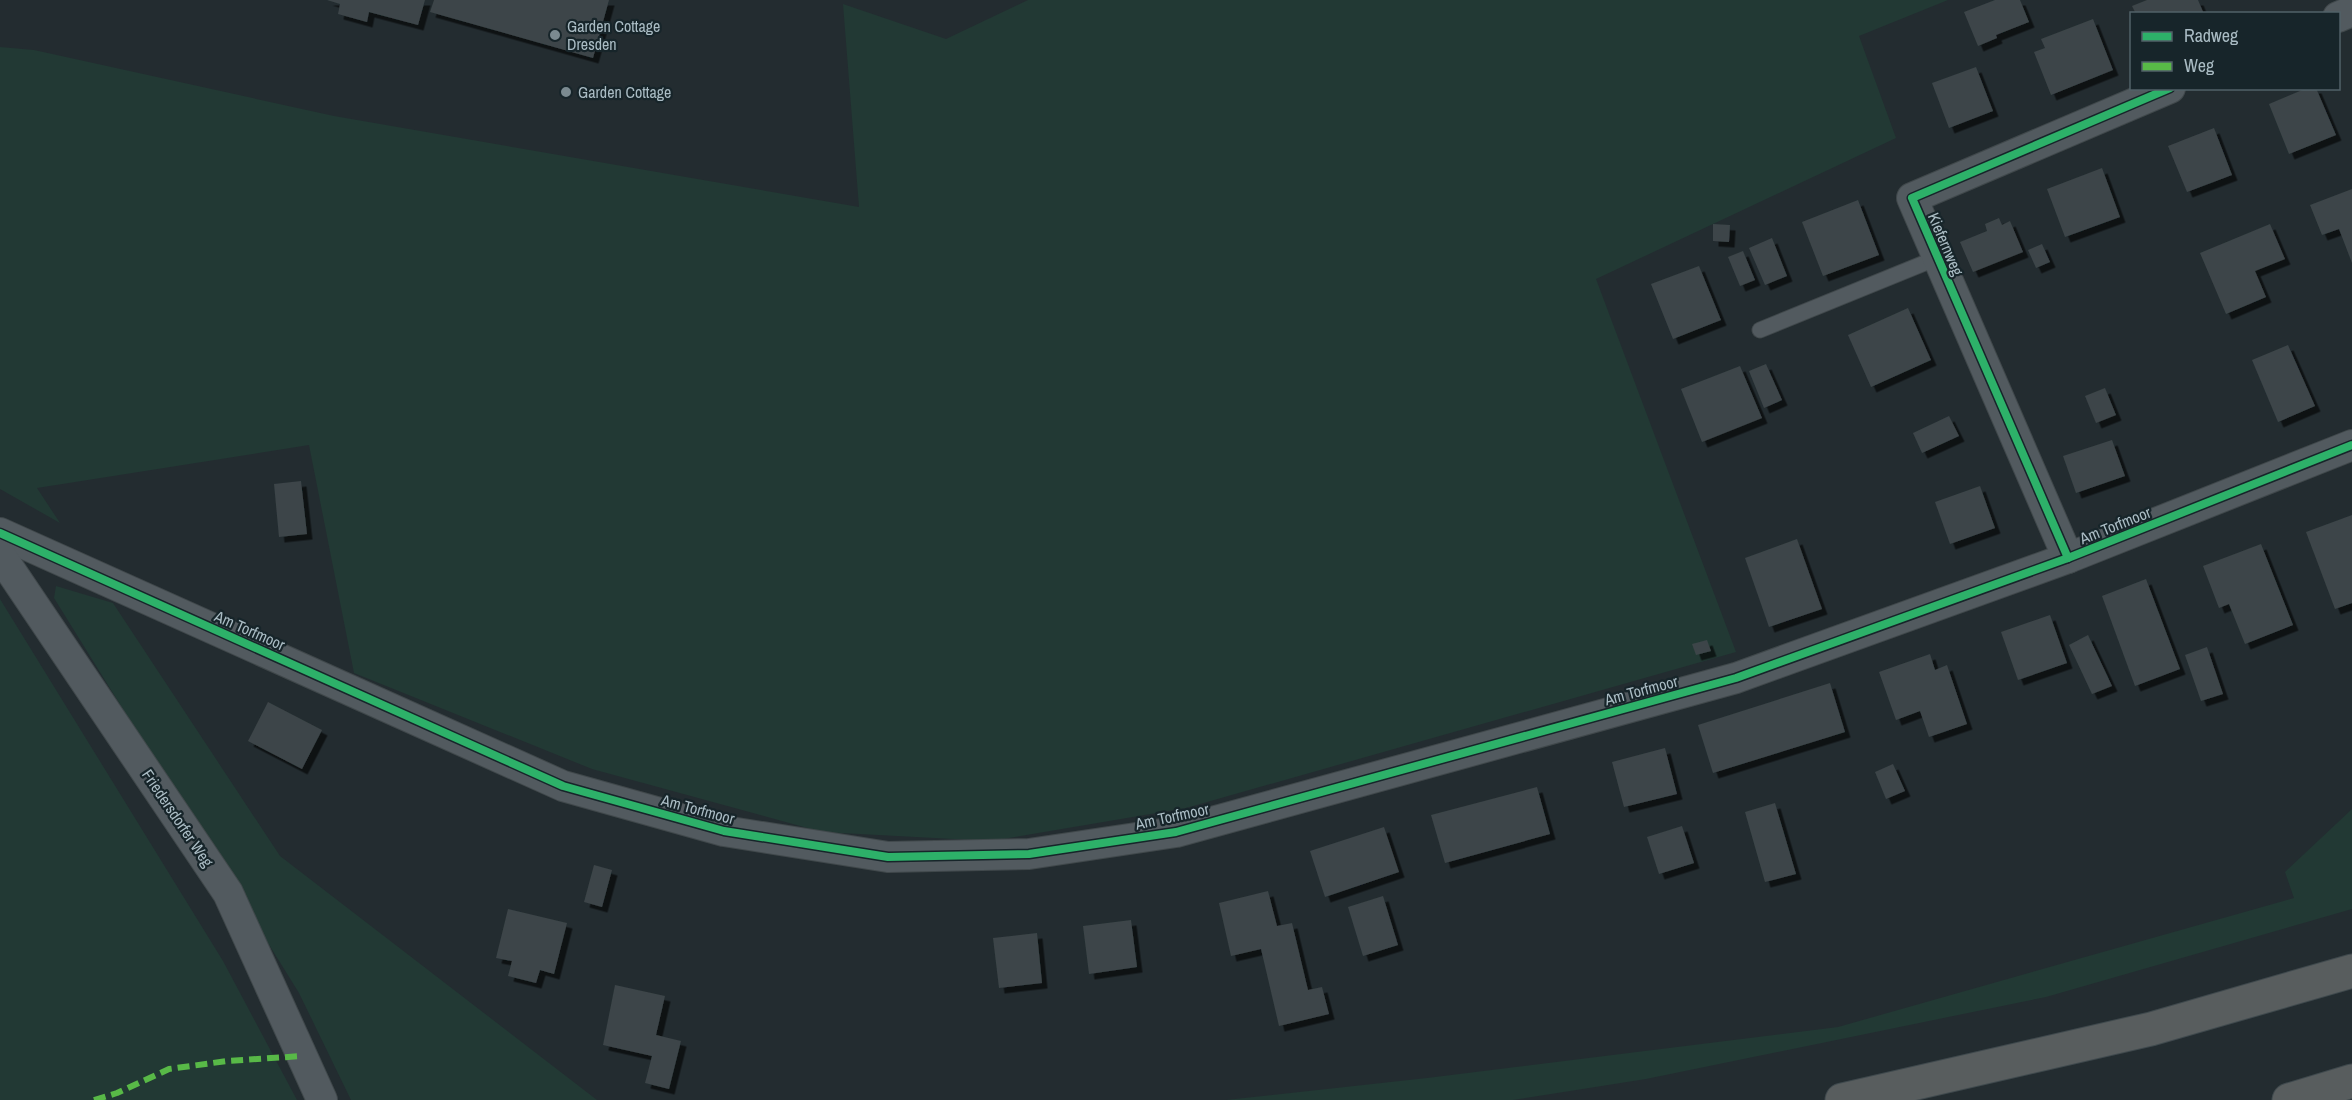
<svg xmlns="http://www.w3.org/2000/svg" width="2352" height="1100" viewBox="0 0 2352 1100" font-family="'Archivo Narrow',sans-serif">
<defs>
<filter id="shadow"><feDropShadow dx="5.5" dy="5.5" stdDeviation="0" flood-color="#0009"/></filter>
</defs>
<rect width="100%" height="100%" fill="#232c30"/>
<g fill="#223934">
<polygon points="1028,0 1948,0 1859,36 1896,138 1596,279 1736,652 1186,808 991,841 822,832 592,769 354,673 309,445 37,488 60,523 0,489 0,47 34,50 334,116 859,207 843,4 946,39"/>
<polygon points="56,586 113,603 280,856 597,1100 351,1100 299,993 54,598"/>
<polygon points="0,599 223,961 297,1100 0,1100"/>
<polygon points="2352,809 2352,909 2046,997 1646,1079 1513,1100 1226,1100 1427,1078 1838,1027 2294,898 2285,872"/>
</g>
<g fill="#3c4548" filter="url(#shadow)">
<polygon points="327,0 425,0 418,25 369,12 367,22 338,14 340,4"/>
<polygon points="434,0 609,0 593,58 430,12"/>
<polygon points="1995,0 2020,0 2029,22 1996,35 1997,38 1978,46 1964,12"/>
<polygon points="2147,0 2198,0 2204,14 2136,14 2132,6"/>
<polygon points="2093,19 2113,70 2051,95 2034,52 2045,48 2041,39"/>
<polygon points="1976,67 1993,111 1949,128 1932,83"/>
<polygon points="2307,88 2316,88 2336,135 2289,154 2269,104"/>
<polygon points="2214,128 2232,175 2187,192 2168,146"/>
<polygon points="2102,168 2120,217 2065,237 2047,189"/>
<polygon points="2352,189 2352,263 2339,229 2322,235 2310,205"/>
<polygon points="1858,200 1879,255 1823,276 1802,222"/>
<polygon points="1999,218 2002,225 2010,221 2023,252 1973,272 1960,242 1987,231 1985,224"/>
<polygon points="1713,224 1730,225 1729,242 1713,241"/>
<polygon points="2270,224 2285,259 2255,271 2266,297 2226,314 2200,253"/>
<polygon points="1772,238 1787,276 1765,285 1749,248"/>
<polygon points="2042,244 2050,262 2036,268 2028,250"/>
<polygon points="1743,251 1755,280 1740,286 1728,257"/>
<polygon points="1699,266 1721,320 1673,339 1651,284"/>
<polygon points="1908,308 1931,360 1871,387 1848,335"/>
<polygon points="2288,345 2315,406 2278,422 2252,360"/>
<polygon points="1766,364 1782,400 1764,408 1749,371"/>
<polygon points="1740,366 1762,418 1702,442 1681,389"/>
<polygon points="2105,388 2116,415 2096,423 2085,396"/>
<polygon points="1949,416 1959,436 1922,453 1913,433"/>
<polygon points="2112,440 2125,476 2076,493 2063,456"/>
<polygon points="301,481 307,534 279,537 274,484"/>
<polygon points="1980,486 1995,528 1950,544 1935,502"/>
<polygon points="2352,515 2352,603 2335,609 2306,532"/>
<polygon points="1797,539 1822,609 1769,627 1745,558"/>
<polygon points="2261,544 2293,625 2245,644 2229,604 2219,608 2203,566"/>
<polygon points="2146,579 2180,669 2135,686 2102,596"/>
<polygon points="2050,615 2067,663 2018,680 2001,632"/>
<polygon points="2088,635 2112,686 2092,694 2069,645"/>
<polygon points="1707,640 1711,651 1696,655 1692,644"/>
<polygon points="2207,647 2223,694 2201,701 2185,655"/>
<polygon points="1930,654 1935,670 1947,665 1967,724 1929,737 1920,711 1896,720 1879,672"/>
<polygon points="1830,683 1845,732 1713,773 1698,725"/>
<polygon points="268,702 322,730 302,769 248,741"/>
<polygon points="1665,748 1677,794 1624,807 1612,762"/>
<polygon points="1893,764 1905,791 1886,799 1875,772"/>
<polygon points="1537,787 1550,834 1445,863 1431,815"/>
<polygon points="1775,803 1796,874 1765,882 1745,812"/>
<polygon points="1682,826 1694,863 1659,874 1647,837"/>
<polygon points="1384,827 1399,872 1325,897 1310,851"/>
<polygon points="594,865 612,870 602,907 584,902"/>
<polygon points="1268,891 1277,926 1292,923 1308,990 1322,987 1329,1014 1279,1026 1261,949 1231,956 1219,903"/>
<polygon points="1383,896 1398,945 1363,956 1348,907"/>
<polygon points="508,909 567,923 554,974 540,970 536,983 508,976 512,961 496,958"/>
<polygon points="1131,920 1137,967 1089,974 1083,926"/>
<polygon points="1037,933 1042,983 999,988 993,938"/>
<polygon points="615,985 665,996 656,1035 681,1041 669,1089 645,1083 652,1056 603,1045"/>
</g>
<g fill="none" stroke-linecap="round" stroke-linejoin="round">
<g stroke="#40484b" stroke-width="17">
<polyline id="lane" points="1760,330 1937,258"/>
</g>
<g stroke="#40484b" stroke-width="32">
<g id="street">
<polyline points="2338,17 2352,11"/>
<polyline points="0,533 563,786 724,831 888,857 1029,854 1176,832 1736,678 2068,558 2352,445"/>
<polyline points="0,555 228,893 322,1100"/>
<polyline points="2068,558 1912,198 2170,88"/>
</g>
</g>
<g stroke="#3f494d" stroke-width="35">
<g id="highway">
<polyline points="1842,1100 2151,1029 2352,971"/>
<polyline points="2289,1100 2352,1081"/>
</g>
</g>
<use href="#lane" stroke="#525a5f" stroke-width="15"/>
<use href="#street" stroke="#525a5f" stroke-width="30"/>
<use href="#highway" stroke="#585d5e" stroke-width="33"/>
<polyline stroke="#58b947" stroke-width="6" stroke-dasharray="12 6" stroke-linecap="butt" points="94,1100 117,1093 169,1069 227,1061 302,1056"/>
<g stroke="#17252a" stroke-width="11">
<g id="cycleway">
<polyline points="0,533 563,786 724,831 888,857 1029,854 1176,832 1736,678 2068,558 2352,445"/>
<polyline points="2068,558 1912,198 2170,88"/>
</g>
</g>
<use href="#cycleway" stroke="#2db169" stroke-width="8"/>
</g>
<g fill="#7b8a90" stroke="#17252a" stroke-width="2">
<circle cx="555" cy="35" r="6"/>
<circle cx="566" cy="92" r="6"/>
</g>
<g text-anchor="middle" stroke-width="4.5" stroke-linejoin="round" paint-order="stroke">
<g font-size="16" fill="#aabcc4" stroke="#17252a" text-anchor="start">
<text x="567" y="32">Garden Cottage<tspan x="567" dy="18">Dresden</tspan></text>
<text x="578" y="98">Garden Cottage</text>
</g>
<g font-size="16" fill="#aabcc4" stroke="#17252a">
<text transform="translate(1946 244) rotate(67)" y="6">Kiefernweg</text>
<text transform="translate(2115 525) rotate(-22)" y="6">Am Torfmoor</text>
<text transform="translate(250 630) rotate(24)" y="6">Am Torfmoor</text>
<text transform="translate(1641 690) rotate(-15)" y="6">Am Torfmoor</text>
<text transform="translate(698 809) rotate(15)" y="6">Am Torfmoor</text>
<text transform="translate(1172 816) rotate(-12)" y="6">Am Torfmoor</text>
<text transform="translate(178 818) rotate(56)" y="6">Friedersdorfer Weg</text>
</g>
</g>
<rect x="2130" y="12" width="210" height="78" fill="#17252a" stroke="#526168" stroke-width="1.5"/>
<rect x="2142" y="32" width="30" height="9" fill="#2db169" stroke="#526168" stroke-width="1.5"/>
<text x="2184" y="42" font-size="18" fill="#aabcc4">Radweg</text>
<rect x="2142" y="62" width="30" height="9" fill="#58b947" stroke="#526168" stroke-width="1.5"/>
<text x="2184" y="72" font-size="18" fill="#aabcc4">Weg</text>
</svg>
